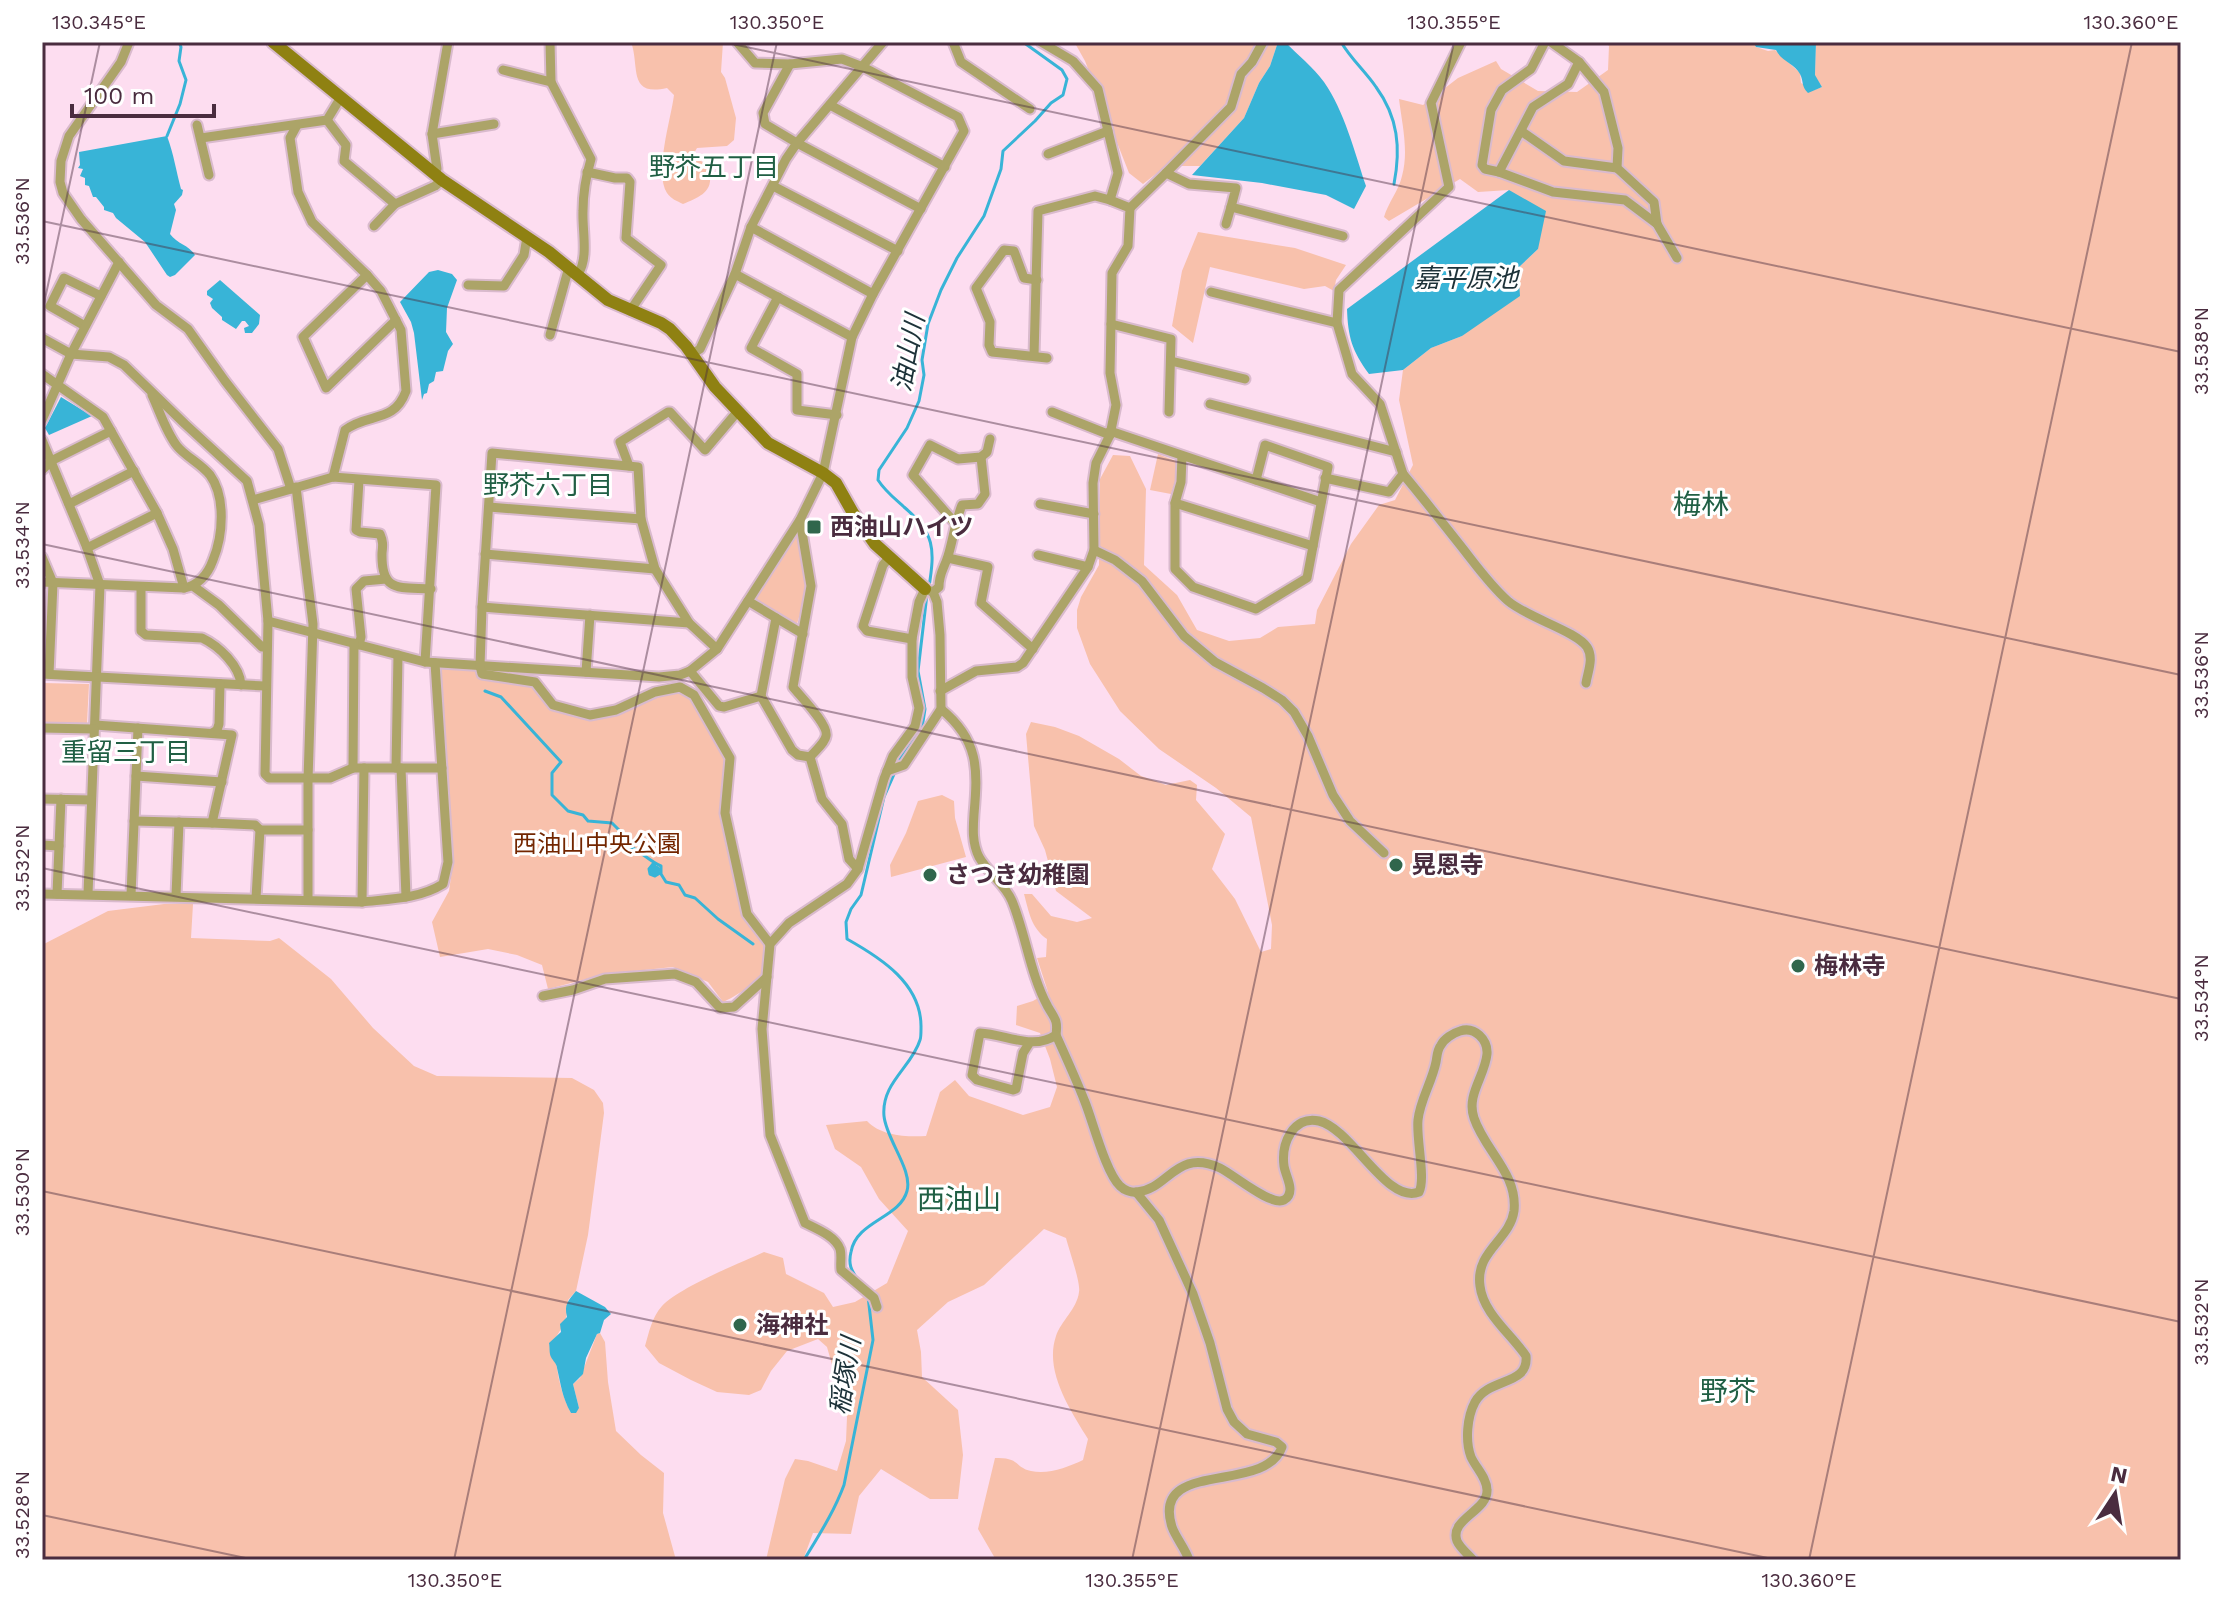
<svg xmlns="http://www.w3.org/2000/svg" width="2223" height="1602" viewBox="0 0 2223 1602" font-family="'Work Sans','Noto Sans JP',sans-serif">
<rect width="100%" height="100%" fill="#fdddf0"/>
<g fill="#f8c1ac">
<path d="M631,42h92l-2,30 4,6 11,40 -2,22 -7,6 -30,2 -4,7c3,3 7,5 11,8 3,3 5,9 6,13 2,17 -13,22 -27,28 -6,-3 -12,-5 -16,-11 -13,-21 4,-74 7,-98l-7,-7c-40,9 -27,-22 -36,-46z"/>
<polygon points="1078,42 1278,42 1270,66 1259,83 1244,118 1200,166 1166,166 1143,184 1129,173 1085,61 1076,45"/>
<path d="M1605,42h148l3,5 12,4 7,-1 25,23 1,10 13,7 8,-3 -7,-11 1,-34h365v1518h-1185l-18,-31 17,-71c25,-1 19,9 36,13 17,4 37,-4 52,-11l5,-21c-18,-29 -44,-68 -32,-103 5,-15 21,-27 23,-44 2,-9 -10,-42 -13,-54l-22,-9 -60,56 -36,17 -31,28 4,22 1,25 36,33 5,45 -5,44h-28l-49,-30 -22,27 -8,38 -38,-1 -10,27h-37l19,-81 10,-20 13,2 29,10 9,-30 1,-24 -20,-70 -9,-8 -31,12 -16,20 -10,19 -12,5 -32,-3 -26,-12 -32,-17 -14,-17c4,-14 7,-29 17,-40 18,-19 76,-42 102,-54l19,6 3,16 38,19 9,14 22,-5 32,-19 21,-52 -29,-32 -18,-32 -26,-18 -9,-24 41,-4c14,15 39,16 59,15l14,-44 15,-12 14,16 54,19 27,-8 7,-20 -7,-28 -10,-26 -24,-8 1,-19 16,-5 15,-9 -11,-34 9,-1 1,-18c-16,-11 -18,-27 -23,-45h8l19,22 26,6 15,-4 -36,-27 -11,-41 -11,-24 -8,-92 5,-12 24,5 24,9 40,23 22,17 25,9 24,-5 7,5 -1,15 29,34 -13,35 23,30 26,53 10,-3 1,-24 -21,-108 -35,-29 -57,-39 -39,-38 -30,-47 -13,-36v-18l4,-13 18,-32 1,-86 13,-24 17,1 16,33 -2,76 33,30 20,35 32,11 31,-3 18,-11 37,-3 2,-14 34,-66 28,-39 16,-5 18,-35 -14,-65 4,-30 28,-22 31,-12 56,-68 20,-19 -29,-59 -31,2 -18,-13 -71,42 -5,-4c4,-14 15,-27 18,-41 7,-25 0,-52 -3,-77l24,6 35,-27 38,-17 5,8 37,22 39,1 31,-22 1,-24z"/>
<polygon points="1198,232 1295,248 1346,265 1336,280 1334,291 1325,286 1304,289 1210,267 1193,343 1172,326 1182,271"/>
<polygon points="1158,454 1181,463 1171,494 1150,490"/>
<polygon points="794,536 797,537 808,588 796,627 755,601"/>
<path d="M440,664l40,2 2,9 53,7 18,23 37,10 90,-28 14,8 36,63 -5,55 22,101 23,30c0,6 0,14 -2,20 -5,15 -31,32 -45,38l-15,-20 -35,-15 -67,7 -58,15 -6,-24 -25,-10 -29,-6 -48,8 -8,-35 17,-31 4,-28z"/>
<polygon points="42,683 89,684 87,723 42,722"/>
<polygon points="942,795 954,801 955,818 966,857 891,877 890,865 906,833 918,801"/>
<path d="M164,904h29l-2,34 79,3 9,-3 52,41 42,49 41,38 23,10 135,2 22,12 9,13 1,10 -16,122 -12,56 -8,9c-1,23 -4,23 -14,41 2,25 5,50 17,72l8,-5 -6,-24 7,-6 17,-44 3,-1 5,9 3,40 8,49 25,24 23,18 -1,40 13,47h-634v-615l66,-34z"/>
</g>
<g fill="#38b4d7">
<path d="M1278,42h7c13,13 28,25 39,40 20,28 31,71 42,104l-12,23 -28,-14 -64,-12 -70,-8 52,-57 15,-35 11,-17z"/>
<path d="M1753,42h63l-1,33 7,12 -14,6c-7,-7 -4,-11 -8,-19 -5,-10 -19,-13 -24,-24l-20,-3z"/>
<path d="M167,136c7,19 9,35 14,53l2,1 -1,5 -8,9 2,6 -6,24c7,10 19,11 25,21l-20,20 -5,2 -3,-2 -22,-33 -29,-24 -3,-5 -9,-3v-3l-8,-10h-3l-4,-11 -4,-1v-7l-5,-2 3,-7 -5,-1 2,-3 -1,-13z"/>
<path d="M1509,190l37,21 -8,38 -20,19 2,28 -58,40 -31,12 -28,22 -34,4c-17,-23 -21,-37 -22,-65z"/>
<polygon points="438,270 452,274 457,280 447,308 446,332 453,344 448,351 443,371 436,372 434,381 429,384 427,393 424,394 422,400 414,333 411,322 400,302 429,272"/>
<polygon points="220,280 260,315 259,324 252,333 245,333 244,328 249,326 245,321 242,321 236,329 222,320 222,317 212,308 210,303 213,299 207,295 207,291"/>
<polygon points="61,397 92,416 49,435 45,428"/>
<path d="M576,1291l29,16 6,7 -7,6 -4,13 -3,1 -11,24 -3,16 -10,10 6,24 -3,5h-5c-9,-16 -10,-28 -14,-45 0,-4 -4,-7 -6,-11 -2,-4 -1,-9 -2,-14l12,-11 -1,-8 7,-7c-3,-13 1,-16 9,-26z"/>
</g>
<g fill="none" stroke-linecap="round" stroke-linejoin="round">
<g stroke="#38b4d7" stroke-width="3">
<path d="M1341,42c10,17 24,29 35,45 22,30 25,61 18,97"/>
<polyline points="167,136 180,104 186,80 179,61 181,47 179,42"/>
<path d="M929,587c6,-38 6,-54 -25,-80 -10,-9 -19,-16 -26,-27l1,-10 28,-42 12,-27 5,-26 -2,-15 6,-36 13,-34 16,-32 27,-42 17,-47 2,-18 32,-30 16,-18 12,-8 4,-16 -5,-9 -39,-28"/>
<path d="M485,691l16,6 60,65 -9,11v22l16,16 15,4 5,6 24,2 13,13 2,9c14,6 22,16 34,21v8l5,8 13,3 6,10 10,3 23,21 35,25"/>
<polyline points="897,765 907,747 922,728 925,709 918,671 927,594"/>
<polyline points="653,864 649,869 650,874 655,876 660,873"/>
<polyline points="655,865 650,869 654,874 658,873 659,869 655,866 652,869 654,873 658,871 655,868 654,870 656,870"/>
<path d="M858,1280c-7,-10 -10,-16 -7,-28 5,-31 49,-34 56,-61 6,-21 -21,-52 -23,-75 -3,-33 28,-49 36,-76 1,-2 1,-11 1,-12 1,-44 -40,-70 -74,-89l-1,-17 5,-13 10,-14 23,-98 11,-25"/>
<path d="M804,1560c15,-25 30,-48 40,-75l29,-145 -5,-44"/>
</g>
<g stroke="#d9bacd" stroke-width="13">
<g id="street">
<polyline points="129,42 121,62 69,136 61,161 60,182 63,193 81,219 156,305 188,329 225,381 278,449 291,489"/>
<path d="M550,42l1,40 40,77c-5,17 -8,35 -8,52 -1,19 6,47 -5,63"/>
<polyline points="953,42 961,62 1030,109"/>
<polyline points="1041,42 1073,61 1098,89 1118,173 1110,200"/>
<polyline points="1545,42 1531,69 1502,90 1491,110 1482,165 1485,169 1499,172 1553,192 1625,200 1657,224 1677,258"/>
<polyline points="1551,42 1579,62 1604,92 1618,148 1617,168 1654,202 1657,224"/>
<polyline points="790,64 763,113 765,124 797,143 921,209"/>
<polyline points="503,70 551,82"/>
<polyline points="830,105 945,167"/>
<polyline points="327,120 346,145 344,161 395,204"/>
<polyline points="197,125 209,175"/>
<path d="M297,125l-7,13 8,54 14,30 55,53 14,16 20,39 5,61c-12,33 -37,21 -61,39l-12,47"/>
<polyline points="1521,131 1564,161 1617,168"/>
<polyline points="432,134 494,124"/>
<polyline points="201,138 327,120 341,97"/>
<polyline points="1048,154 1108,131"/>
<polyline points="587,172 615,178 627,178 630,182 626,238 661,265 630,311"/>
<polyline points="1499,172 1533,107 1568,84 1579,62"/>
<polyline points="434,173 437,169 432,134 448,42"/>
<polyline points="1166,173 1231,107 1241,74 1252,62 1263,42"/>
<polyline points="773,186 898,251"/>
<polyline points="1130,208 1166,173 1189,184 1236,188 1231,207 1343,236"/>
<polyline points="1226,224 1231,207"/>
<polyline points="374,226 395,204 435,186 442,180"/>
<polyline points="751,227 873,294"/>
<polyline points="735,274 852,337"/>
<polyline points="367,275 303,337 326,388 396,320"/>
<polyline points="1037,280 1024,278 1014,251 1004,250 976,288 990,322 989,345 992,352 1047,358"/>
<polyline points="468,285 504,286 524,255 527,237"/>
<polyline points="1211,292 1337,323"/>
<polyline points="778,297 751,348 797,374 797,410 837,415"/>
<polyline points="1111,324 1171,339 1169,412"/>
<polyline points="85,326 50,306 64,278 101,296"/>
<polyline points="550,335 569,267"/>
<polyline points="42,338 71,354 109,357 124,365 185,424 247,481 259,525 268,621 265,774 269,778 330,778 353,768 442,768"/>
<polyline points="692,354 700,349 735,274 751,227 786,159 797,143 883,42"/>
<polyline points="1171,361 1245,379"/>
<path d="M42,374l61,43 54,96 16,36 11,39c15,-3 24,-14 29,-28 10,-24 13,-63 -3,-85 -10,-12 -24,-18 -33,-29 -11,-14 -17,-34 -25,-51"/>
<polyline points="1210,404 1396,452"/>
<polyline points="1052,412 1110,435"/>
<polyline points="42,420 71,354 119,262"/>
<polyline points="1110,431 1321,502"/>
<polyline points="42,440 87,548 100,585 88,894"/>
<polyline points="1182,456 1181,482 1175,503 1175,569 1193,587 1256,609 1307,578 1328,467 1265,445 1256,480"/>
<polyline points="629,466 620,442 668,412 670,412 705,450 738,411"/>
<polyline points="42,470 51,461 111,431"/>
<path d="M1403,474c21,25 41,51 61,76 14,18 27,36 44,51 20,17 68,30 79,46 7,11 1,24 -1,36"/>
<polyline points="1325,478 1389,492 1403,474 1380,404 1352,374 1337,323 1339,290 1449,187 1431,103 1461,42"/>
<path d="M359,480l-3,50 4,2 20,2c3,7 3,11 2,19 -1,40 17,34 49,36"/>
<polyline points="296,487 313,624 308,780 308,899"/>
<polyline points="253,500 333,477 436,485 425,662"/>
<polyline points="1175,503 1313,546"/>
<polyline points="69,504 134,471"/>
<polyline points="1040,504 1094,514"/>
<polyline points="489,507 641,519"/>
<path d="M800,520l11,66 -18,101c7,9 36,38 33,49 -1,7 -11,15 -16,21l12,42 20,25 7,35 9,10"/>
<polyline points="955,523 913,475 930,445 958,459 981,457 987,452 990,439"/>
<polyline points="87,548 157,513"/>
<polyline points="1094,550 1115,560 1142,581 1184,636 1215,662 1263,688 1282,700 1294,712 1308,736 1333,795 1350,821 1384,853"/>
<polyline points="485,554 655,569"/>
<polyline points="1038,555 1088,567"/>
<polyline points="42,557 53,583 49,674"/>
<polyline points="889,558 883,565 863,626 867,631 912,639"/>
<polyline points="948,558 988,567 981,603 1033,649"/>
<polyline points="42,582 184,588"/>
<polyline points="193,586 219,605 262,647 266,647"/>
<path d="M141,588v43l5,4 56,3c17,8 38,28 39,47"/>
<polyline points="748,601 803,634"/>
<polyline points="482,607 689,623"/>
<polyline points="776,618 761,696 792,750 798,755 810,757"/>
<polyline points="268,621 425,662 659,677 680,675 690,671 717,649 800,520 823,473 852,337 873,294 964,131 958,117 863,67 842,59 790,64 755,63 737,42"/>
<polyline points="359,645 361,637 356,589 364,581 386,579"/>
<polyline points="717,649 689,623 655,569 641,519 638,467 492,453 482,607 480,666 482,674 535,682 553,705 590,715 616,710 655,692 680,687 694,695 730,758 725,813 747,914 770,944"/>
<polyline points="690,671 719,706 724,707 761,696"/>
<polyline points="586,672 590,615"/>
<polyline points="42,674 265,686"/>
<polyline points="940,691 976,671 1017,667 1023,663 1088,567 1094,550 1093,483 1096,463 1110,435 1116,405 1110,373 1112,273 1128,246 1130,208 1110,200 1095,196 1038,211 1034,356"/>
<path d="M941,709c38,31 37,60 33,105 -1,14 -2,29 5,43 9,16 26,27 33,44 14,34 18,73 36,106 7,12 10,13 8,28 -23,16 -51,-1 -76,-2l-8,42 5,5 36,10 3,-1 7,-36 7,-11"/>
<polyline points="95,725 232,735 212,823 134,821"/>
<polyline points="42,728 94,729"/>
<polyline points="212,733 217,730 219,724 220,684"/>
<polyline points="353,768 354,643"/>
<polyline points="396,768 398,655"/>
<polyline points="401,768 406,897"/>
<path d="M887,771l17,-6 37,-56 -1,-74 -3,-33 -4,-10 6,-5c0,-14 5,-18 9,-31 5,-16 7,-34 14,-51l16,-1 7,-10 -4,-37"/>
<polyline points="136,776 222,782"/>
<polyline points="42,799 91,800"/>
<polyline points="212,823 255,825 260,830 256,898"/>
<polyline points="260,830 308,830"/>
<polyline points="42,845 59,846"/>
<path d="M42,894l320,8c27,-3 57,-3 81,-18l5,-22 -13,-199"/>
<polyline points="57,894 61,799"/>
<polyline points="131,895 138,728"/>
<polyline points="176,896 179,822"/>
<polyline points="362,902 364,768"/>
<polyline points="543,996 573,990 605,979 675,974 696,982 720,1008 734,1007 767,977"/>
<path d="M1056,1035c10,22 20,44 29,67 8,20 21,71 35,84 4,4 11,7 17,6 32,-3 39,-44 83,-24 13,6 51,39 64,32 4,-2 6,-6 6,-11 0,-7 -5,-16 -6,-23 -3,-22 9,-51 35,-45 33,8 68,84 100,71 7,-13 -3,-53 -1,-72 2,-20 14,-38 18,-58 1,-5 1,-12 5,-17 3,-6 12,-12 19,-14 15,-5 28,9 27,23 -2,22 -21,41 -13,64 11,33 44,56 40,93 -4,29 -39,40 -34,75 3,27 31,48 46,70 3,30 -37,21 -51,46 -8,15 -10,39 -4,55 5,11 16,21 16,33 1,21 -38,29 -30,51 3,7 11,13 16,19"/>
<path d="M1136,1192l23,28 34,74 17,49 17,66 7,13 13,12 29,8 6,5c-17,48 -132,11 -110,80 4,11 13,21 17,33"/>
<path d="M877,1307l-3,-9 -33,-28c-1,-6 1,-15 -1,-21 -5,-13 -23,-20 -35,-26l-35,-88 -8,-106 8,-85 19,-21 58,-39 11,-15 26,-90 9,-23 22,-30 4,-18 -7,-31v-38l7,-37 6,-13 8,3"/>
</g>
</g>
<g stroke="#d9bacd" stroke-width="16">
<polyline id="secondary" points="273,42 442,180 549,252 608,300 661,323 670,329 686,346 715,387 768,443 823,473 836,483 853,513 875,544 925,589"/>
</g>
<use href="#street" stroke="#aca468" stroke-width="9"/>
<use href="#secondary" stroke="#8f8112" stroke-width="12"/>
</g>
<path fill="none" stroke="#4a2c3f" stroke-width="2" stroke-opacity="0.45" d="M723,42l1458,310M42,221l2139,454M42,313l58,-271M42,544l2139,455M42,868l2139,454M42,1191l1735,369M42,1515l213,45M454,1560l323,-1518M1132,1560l322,-1518M1809,1560l323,-1518"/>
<g fill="#30664c" stroke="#fff" stroke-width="3">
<rect x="806" y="519" width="16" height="16" rx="4"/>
<circle cx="1396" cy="865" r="8"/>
<circle cx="930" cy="875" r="8"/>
<circle cx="1798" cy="966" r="8"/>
<circle cx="740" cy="1325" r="8"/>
</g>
<g text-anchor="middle" stroke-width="6" stroke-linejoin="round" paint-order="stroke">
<g font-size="24" font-weight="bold" fill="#4a2c3f" stroke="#fff" text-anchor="start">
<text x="830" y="535">西油山ハイツ</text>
<text x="1412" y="873">晃恩寺</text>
<text x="946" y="883">さつき幼稚園</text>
<text x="1814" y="974">梅林寺</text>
<text x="756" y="1333">海神社</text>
</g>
<g font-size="24" fill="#732600" stroke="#fff">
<text x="597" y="852">西油山中央公園</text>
</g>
<g font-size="26" fill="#205f44" stroke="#fff">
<text x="714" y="176">野芥五丁目</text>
<text x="548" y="494">野芥六丁目</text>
<text x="126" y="761">重留三丁目</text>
</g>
<g font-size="26" font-style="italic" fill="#1d3239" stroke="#fff">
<text x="1466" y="287">嘉平原池</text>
<text transform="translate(908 353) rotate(-79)" y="9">油山川</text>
<text transform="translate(845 1376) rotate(-81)" y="9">稲塚川</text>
</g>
<g font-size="28" fill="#205f44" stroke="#fff">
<text x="1701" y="514">梅林</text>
<text x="959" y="1209">西油山</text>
<text x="1728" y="1401">野芥</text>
</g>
</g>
<rect width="2223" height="1602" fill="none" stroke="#ffffff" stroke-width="88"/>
<g transform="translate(2115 1494) rotate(12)" stroke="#ffffff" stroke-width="6" paint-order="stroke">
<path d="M0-6L14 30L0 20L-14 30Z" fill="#4a2c3f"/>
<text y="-12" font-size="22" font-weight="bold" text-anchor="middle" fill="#4a2c3f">N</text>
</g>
<path d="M72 104v12h142v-12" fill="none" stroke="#4a2c3f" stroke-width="4"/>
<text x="84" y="104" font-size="24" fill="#4a2c3f" stroke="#ffffff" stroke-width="6" paint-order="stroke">100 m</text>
<rect x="44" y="44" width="2135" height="1514" fill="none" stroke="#4a2c3f" stroke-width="3"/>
<g font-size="20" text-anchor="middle" fill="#4a2c3f">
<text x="99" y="29">130.345°E</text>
<text x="777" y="29">130.350°E</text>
<text x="1454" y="29">130.355°E</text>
<text x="2131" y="29">130.360°E</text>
<text transform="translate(22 221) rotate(-90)" y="7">33.536°N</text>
<text transform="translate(2201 351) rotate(-90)" y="7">33.538°N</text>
<text transform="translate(22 545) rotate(-90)" y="7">33.534°N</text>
<text transform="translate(2201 675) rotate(-90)" y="7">33.536°N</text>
<text transform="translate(22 868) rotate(-90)" y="7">33.532°N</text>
<text transform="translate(2201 998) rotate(-90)" y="7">33.534°N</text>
<text transform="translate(22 1192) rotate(-90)" y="7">33.530°N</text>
<text transform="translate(2201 1322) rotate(-90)" y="7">33.532°N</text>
<text transform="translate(22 1515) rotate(-90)" y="7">33.528°N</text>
<text x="455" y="1587">130.350°E</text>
<text x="1132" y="1587">130.355°E</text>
<text x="1809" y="1587">130.360°E</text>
</g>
</svg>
